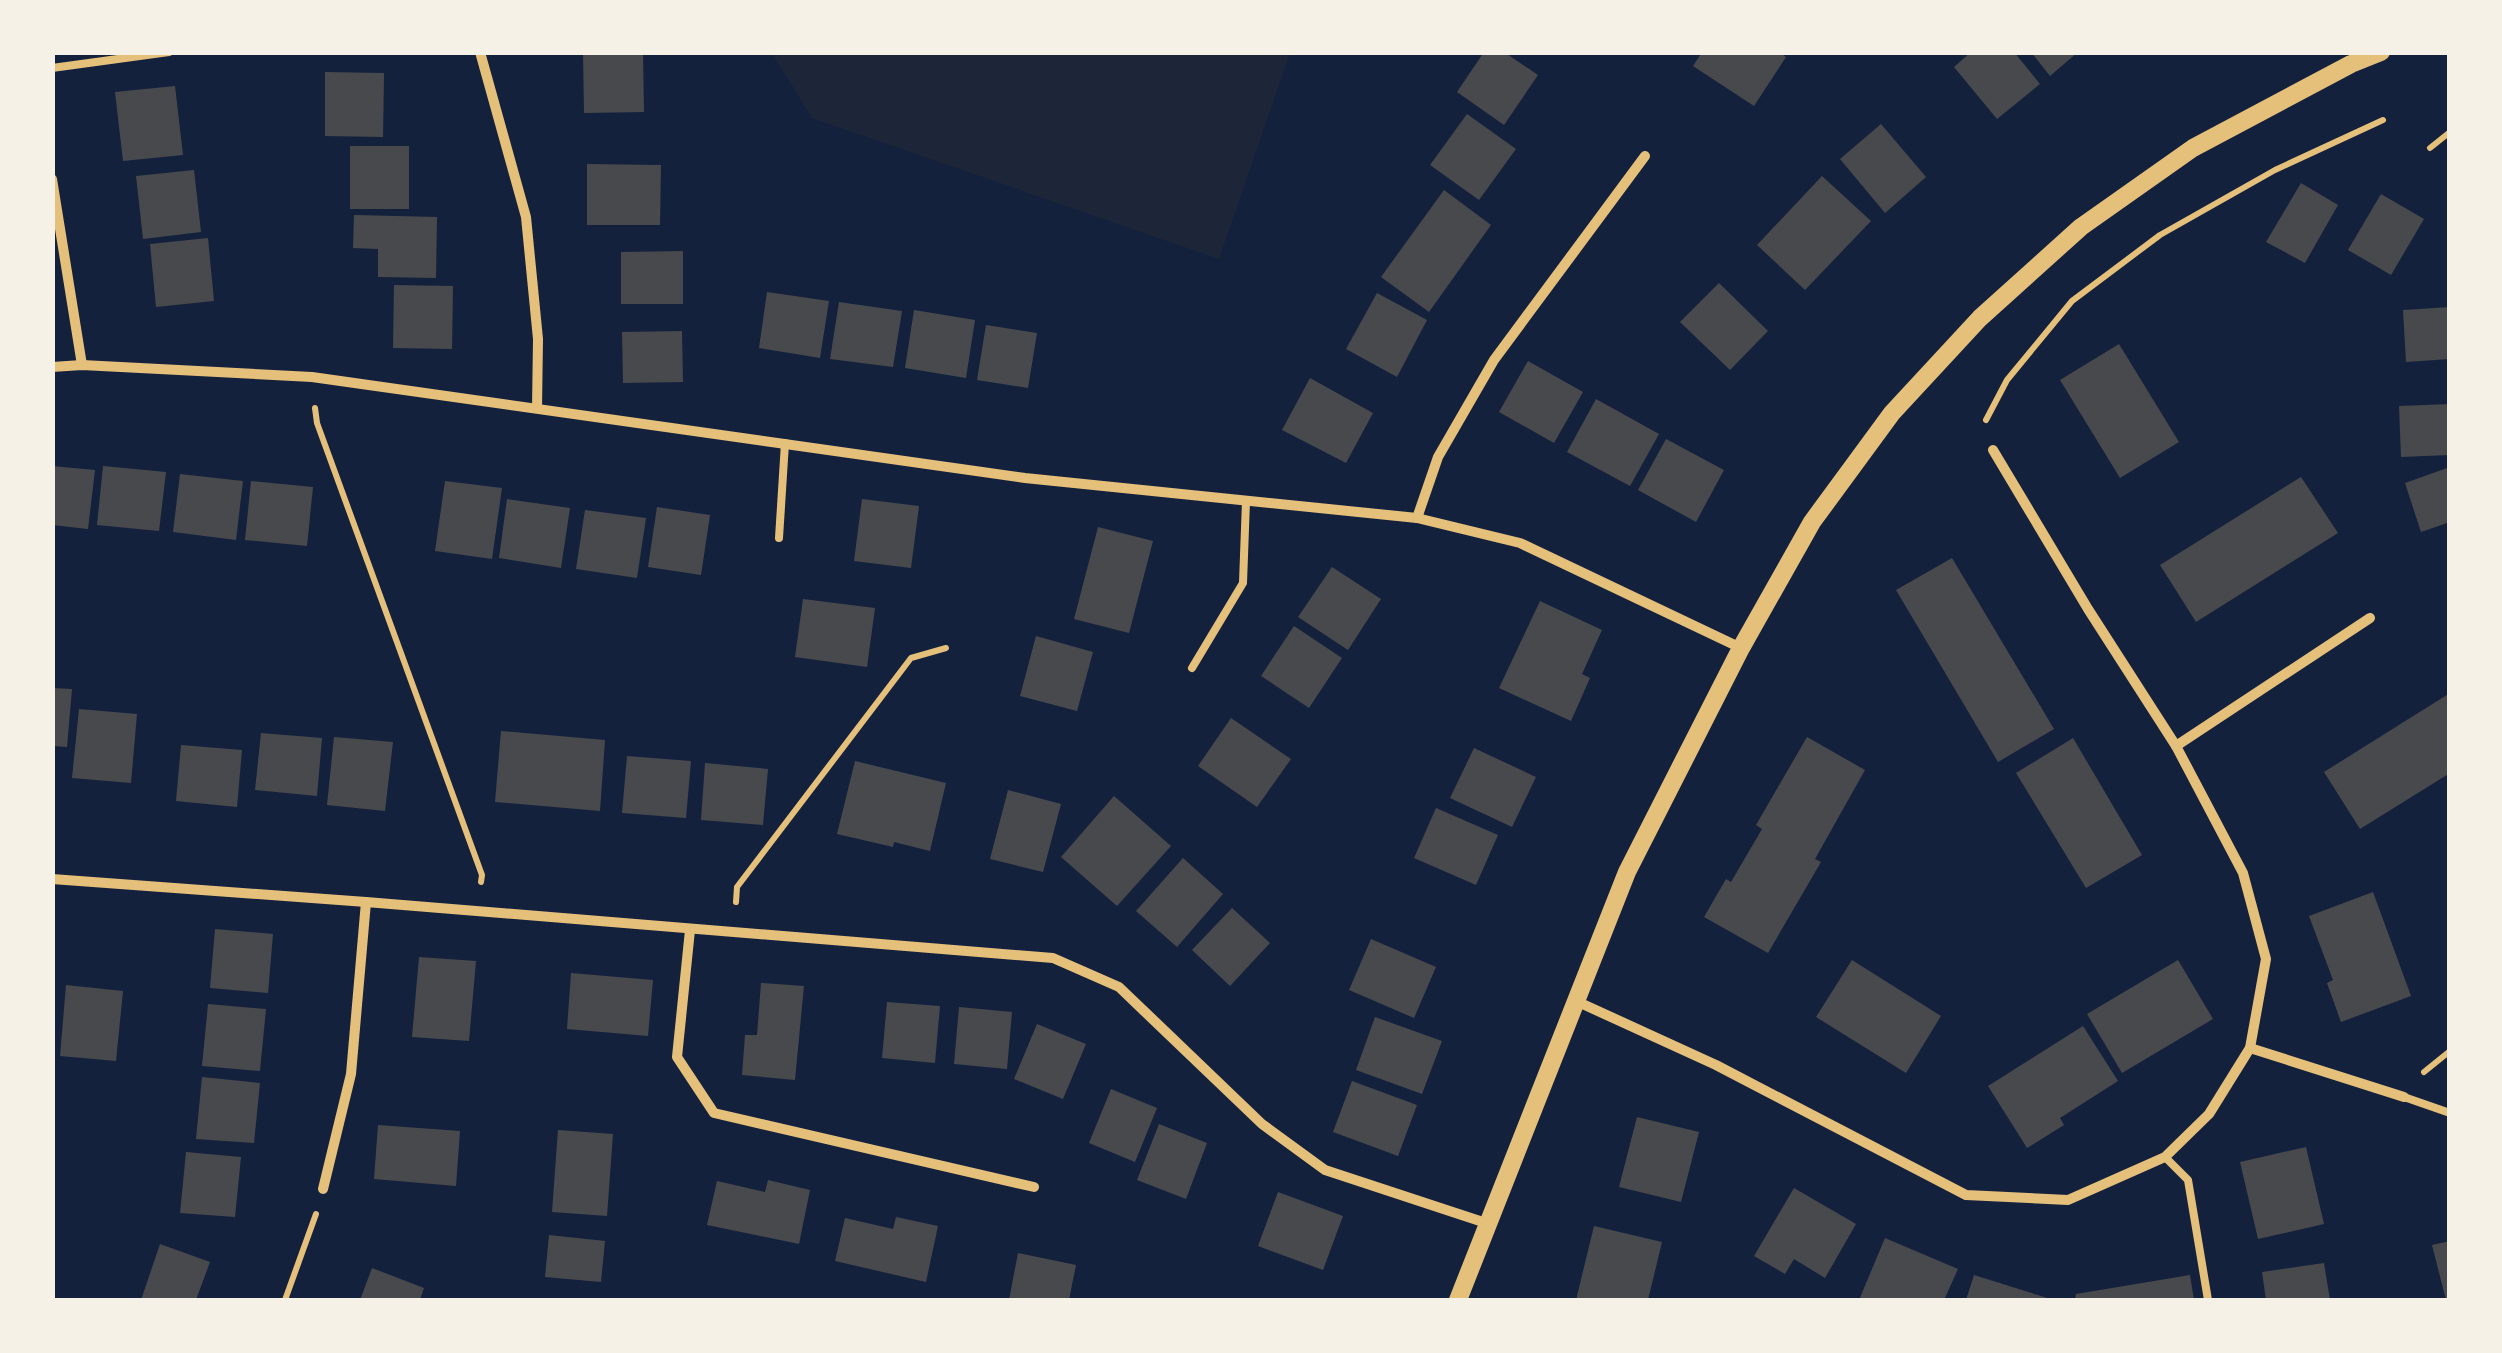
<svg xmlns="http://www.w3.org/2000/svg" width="2502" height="1353" viewBox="0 0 2502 1353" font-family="'Noto Sans',sans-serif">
<rect width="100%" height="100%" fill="#14213d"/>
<polygon fill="#1d2539" points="772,53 1290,53 1219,259 812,118"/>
<g fill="#48494c">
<polygon points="583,52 643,52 644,112 584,113"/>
<polygon points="1484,52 1504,52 1538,75 1504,125 1457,92"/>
<polygon points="1702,52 1779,52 1786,57 1754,106 1693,66"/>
<polygon points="1971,52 2014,52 2040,84 1997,119 1954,67"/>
<polygon points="2031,52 2078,52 2050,76"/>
<polygon points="325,72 384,73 383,137 325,136"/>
<polygon points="175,86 183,155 123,161 115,92"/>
<polygon points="1467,114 1516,149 1479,200 1430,165"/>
<polygon points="1881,124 1926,177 1885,213 1840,159"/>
<rect x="350" y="146" width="59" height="63"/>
<polygon points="587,164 661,165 660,225 587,225"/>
<polygon points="194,170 201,232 143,239 136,176"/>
<polygon points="1822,176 1871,221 1805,290 1757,245"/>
<polygon points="2301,183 2338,205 2305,263 2266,242"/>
<polygon points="1444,190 1491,225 1429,312 1381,277"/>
<polygon points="2381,194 2424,219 2391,275 2348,250"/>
<polygon points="354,215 437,217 436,278 378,277 378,249 353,248"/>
<polygon points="208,238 214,301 156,307 150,244"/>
<polygon points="683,251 683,304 621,304 621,252"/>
<polygon points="1719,283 1768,331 1730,370 1680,322"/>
<polygon points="394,285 453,286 452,349 393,348"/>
<polygon points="767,292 829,301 820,358 759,348"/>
<polygon points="1377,293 1427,320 1397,377 1346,349"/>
<polygon points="839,302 902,311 893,367 830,359"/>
<polygon points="2450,307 2450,359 2406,362 2403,310"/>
<polygon points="914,310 975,320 966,378 905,368"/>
<polygon points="986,325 1037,333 1028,388 977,380"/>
<polygon points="682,331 683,382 623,383 622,332"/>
<polygon points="2119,344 2179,442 2120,478 2060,380"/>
<polygon points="1528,361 1583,392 1554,443 1499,412"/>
<polygon points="1310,378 1373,413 1346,463 1282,430"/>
<polygon points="1596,399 1659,434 1630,486 1567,452"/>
<polygon points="2450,404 2450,455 2401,457 2399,406"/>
<polygon points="1666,439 1724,470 1696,522 1638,490"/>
<polygon points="52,466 95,470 88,529 52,525"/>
<polygon points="103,466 166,472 159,531 97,525"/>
<polygon points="2450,467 2450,522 2421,532 2405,483"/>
<polygon points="180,474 243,481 236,540 173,532"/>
<polygon points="2301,477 2338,533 2196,622 2160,565"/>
<polygon points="251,481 313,487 307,546 245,540"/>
<polygon points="445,481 502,488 492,559 435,551"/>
<polygon points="507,499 570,508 561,568 499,558"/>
<polygon points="862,499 919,506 911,568 854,561"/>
<polygon points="657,507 710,515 701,575 648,567"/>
<polygon points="585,510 646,518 637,578 576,569"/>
<polygon points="1098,527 1153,541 1129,633 1074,619"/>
<polygon points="1952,558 2054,729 1998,762 1896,590"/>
<polygon points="1332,567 1381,599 1348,650 1298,617"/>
<polygon points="803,599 875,608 867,667 795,657"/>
<polygon points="1540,601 1602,630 1582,674 1590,678 1571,721 1499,688"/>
<polygon points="1294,626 1342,658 1309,708 1261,676"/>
<polygon points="1036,636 1093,652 1077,711 1020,696"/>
<polygon points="52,688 72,689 67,747 52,746"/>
<polygon points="2450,693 2450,773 2360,829 2324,772"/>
<polygon points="79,709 137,714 131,783 72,778"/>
<polygon points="1231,718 1291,759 1257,807 1198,766"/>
<polygon points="501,731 605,740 600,811 495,802"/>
<polygon points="261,733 322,738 317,796 255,790"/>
<polygon points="334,737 393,742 385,811 327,805"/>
<polygon points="1807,737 1865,770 1815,859 1821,862 1768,953 1704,917 1726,879 1731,882 1762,829 1756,825"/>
<polygon points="2073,738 2142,855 2086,888 2016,773"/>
<polygon points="181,745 242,750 237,807 176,801"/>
<polygon points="1474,748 1536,777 1512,827 1450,798"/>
<polygon points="627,756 691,761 686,818 622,813"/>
<polygon points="855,761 946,783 930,851 894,842 893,847 837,834"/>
<polygon points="705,763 768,769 763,825 701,820"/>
<polygon points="1008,790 1061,804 1043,872 990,859"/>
<polygon points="1114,796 1171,846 1117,906 1061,857"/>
<polygon points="1436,808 1498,835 1476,885 1414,858"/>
<polygon points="1183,858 1223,894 1177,947 1136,911"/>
<polygon points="2373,892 2411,996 2341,1022 2327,983 2333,980 2309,916"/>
<polygon points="1232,908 1270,943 1230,986 1192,950"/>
<polygon points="215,929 273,934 268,993 210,988"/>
<polygon points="1371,939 1436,967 1414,1018 1349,990"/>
<polygon points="419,957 476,961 469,1041 412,1037"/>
<polygon points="1852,960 1941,1016 1906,1073 1816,1017"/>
<polygon points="2178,960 2213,1019 2122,1073 2087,1014"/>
<polygon points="571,973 653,980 648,1036 567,1029"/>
<polygon points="761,983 804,986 795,1080 742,1075 745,1035 757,1035"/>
<polygon points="66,985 123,991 116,1061 60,1056"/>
<polygon points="887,1002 940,1006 935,1063 882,1058"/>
<polygon points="208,1004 266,1009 260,1071 202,1066"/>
<polygon points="959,1007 1012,1012 1007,1069 954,1064"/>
<polygon points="1375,1017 1442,1041 1422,1094 1356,1070"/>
<polygon points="1037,1024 1086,1044 1063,1099 1014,1079"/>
<polygon points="2083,1026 2118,1081 2060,1118 2064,1125 2027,1148 1988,1086"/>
<polygon points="202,1077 260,1083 254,1143 196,1139"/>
<polygon points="1352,1081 1417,1105 1398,1156 1333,1132"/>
<polygon points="1111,1089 1157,1108 1135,1162 1089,1143"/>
<polygon points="1637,1117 1699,1132 1681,1202 1619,1187"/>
<polygon points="1159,1124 1207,1143 1186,1199 1137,1180"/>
<polygon points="378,1125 460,1131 456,1186 374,1179"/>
<polygon points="558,1130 613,1134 607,1216 552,1212"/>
<polygon points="2306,1147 2324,1224 2258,1239 2240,1162"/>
<polygon points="186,1152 241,1157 235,1217 180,1213"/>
<polygon points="768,1180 810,1190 799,1244 707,1225 717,1181 765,1192"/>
<polygon points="1794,1188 1856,1224 1825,1278 1794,1259 1785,1274 1754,1256"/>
<polygon points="1278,1192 1343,1216 1323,1270 1258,1246"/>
<polygon points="896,1217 938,1226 926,1282 835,1261 845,1218 893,1229"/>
<polygon points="1594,1226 1662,1242 1648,1300 1576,1300"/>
<polygon points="549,1235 605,1241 601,1282 545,1277"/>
<polygon points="1885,1238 1958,1269 1944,1300 1859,1300"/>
<polygon points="2450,1241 2450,1300 2446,1300 2432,1245"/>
<polygon points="160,1244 210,1262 196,1300 141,1300"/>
<polygon points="1018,1253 1076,1265 1069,1300 1009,1300"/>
<polygon points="2324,1263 2330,1300 2266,1300 2262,1272"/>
<polygon points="372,1268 424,1288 420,1300 360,1300"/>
<polygon points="1974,1275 2054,1300 1966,1300"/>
<polygon points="2190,1275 2194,1300 2075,1300 2076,1294"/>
</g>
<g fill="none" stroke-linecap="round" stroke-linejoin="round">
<g stroke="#e5c07b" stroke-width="6">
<polyline points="2430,148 2450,132"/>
<polyline points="315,408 317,423 482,875 481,882"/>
<polyline points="1986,420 2007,380 2072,301 2160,235 2275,170 2383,120"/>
<polyline points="736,902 737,887 911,658 946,648"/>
<polyline points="2424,1072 2450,1051"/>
<polyline points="285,1300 316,1214"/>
</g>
<g stroke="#e5c07b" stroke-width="8">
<polyline points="52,68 169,52"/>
<polyline points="779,538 785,443"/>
<polyline points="1192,668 1243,583 1246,501"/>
<polyline points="2404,1097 2450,1113"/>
<polyline points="2165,1157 2188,1180 2208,1300"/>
</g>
<g stroke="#e5c07b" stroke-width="10">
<polyline points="480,52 526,217 538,339 537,408"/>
<polyline points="52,179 82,365"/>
<polyline points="52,367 82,365 312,377 1025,478 1417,518 1520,543 1741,648"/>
<polyline points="1417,518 1438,457 1494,360 1645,156"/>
<polyline points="2176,746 2370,618"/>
<polyline points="52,879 366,902 1053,958 1119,987 1262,1124 1325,1170 1486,1223"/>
<polyline points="690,930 677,1057 714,1113 1034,1187"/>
<polyline points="1576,1001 1716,1065 1966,1195 2068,1200 2165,1157 2209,1114 2250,1048 2266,959 2243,873 2176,746 2088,609 1993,450"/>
<polyline points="2250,1048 2404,1097"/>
<polyline points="323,1189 351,1074 366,902"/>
</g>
<polyline stroke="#e5c07b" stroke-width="18" points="1458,1300 1627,872 1741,648 1812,522 1892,413 1980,318 2081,227 2193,148 2351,64 2381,52"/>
</g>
<rect width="2502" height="1353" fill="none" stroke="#f6f1e7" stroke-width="110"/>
</svg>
